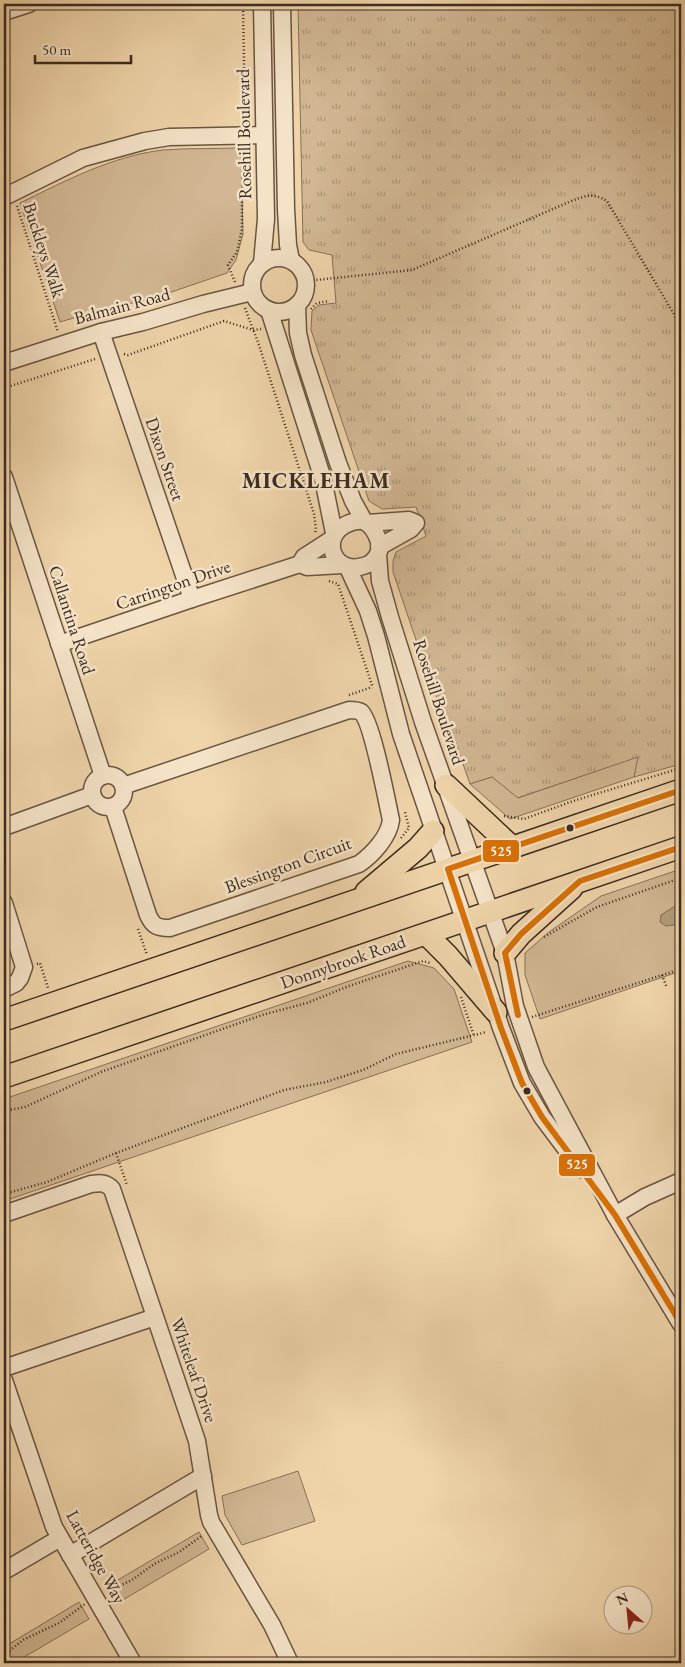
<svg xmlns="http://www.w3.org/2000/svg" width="685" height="1667" viewBox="0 0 685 1667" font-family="'EB Garamond',serif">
<defs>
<pattern id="grass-tufts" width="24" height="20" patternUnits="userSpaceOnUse" patternTransform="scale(1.25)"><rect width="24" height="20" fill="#d1b793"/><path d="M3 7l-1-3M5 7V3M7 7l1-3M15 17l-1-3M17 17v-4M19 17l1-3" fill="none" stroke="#ab9578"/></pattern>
</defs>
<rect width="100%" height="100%" fill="#efd4aa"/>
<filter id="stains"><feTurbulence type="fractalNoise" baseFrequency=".004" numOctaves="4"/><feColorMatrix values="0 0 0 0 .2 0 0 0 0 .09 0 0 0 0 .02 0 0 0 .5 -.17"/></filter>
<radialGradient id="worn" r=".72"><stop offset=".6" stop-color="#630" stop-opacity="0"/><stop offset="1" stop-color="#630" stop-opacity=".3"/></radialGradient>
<polygon fill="url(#grass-tufts)" stroke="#86715a" points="298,4 681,4 681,764 634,777 637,758 517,798 492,777 470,784 454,738 432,687 393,572 393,561 396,552 426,536 416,507 382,509 369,501 311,330 312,311 319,305 336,303 332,255 309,250 303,242"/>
<g fill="#d1b793" stroke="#86715a">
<path d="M235,148l6,6 2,80 -7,26 -9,13 -76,26 -47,10 -44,13 -40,-119c45,-22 92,-47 143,-53 24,-2 48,-1 72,-2z"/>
<polygon points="638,757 634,777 510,819 470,784 492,777 518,798"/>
<polygon points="681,869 681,971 540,1019 525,975 525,953 549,932 601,896"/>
<polygon points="408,961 434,968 454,989 472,1042 4,1201 4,1099"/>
<polygon points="298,1471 315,1521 242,1545 225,1515 222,1496"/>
<polygon points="199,1532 209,1549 116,1604 106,1587"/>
<polygon points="79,1602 89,1619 14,1663 4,1663 4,1647"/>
</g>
<polygon fill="#b29b7b" stroke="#836e57" points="681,902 681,924 666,926 660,922 661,915"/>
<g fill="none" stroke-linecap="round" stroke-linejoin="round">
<g stroke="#695542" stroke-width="19">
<g id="minor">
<polyline points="282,4 286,209 288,245 291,260"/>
<polyline points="4,12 29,4"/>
<polyline points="4,197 83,158 145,141 169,137 264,135"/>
<circle cx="279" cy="285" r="27"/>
<polyline points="262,263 266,219 262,4"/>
<polyline points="297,305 298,333 303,355 338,463 353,501 364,521"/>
<polyline points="269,310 323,479 334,533"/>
<polyline points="101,332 192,599"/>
<polyline points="4,363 101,332 143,322 203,304 252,292"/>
<polyline points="4,477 103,776"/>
<path d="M356,521c4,0 8,-1 11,2 8,6 16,22 11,31 -3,6 -9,11 -15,12 -32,10 -47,-36 -7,-45z"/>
<polyline points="367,523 409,520 416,523 411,529 379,547"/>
<polyline points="378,554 380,581 390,617 423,722 505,953 515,1006 536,1067 615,1215 681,1324"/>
<polyline points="300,564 307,567 342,565"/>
<polyline points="348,568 368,611 376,636 401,734 501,1028 522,1083 542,1117 581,1169"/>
<polyline points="59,644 192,599 300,564 304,557 332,539"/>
<circle cx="108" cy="791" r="16"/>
<path d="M113,807l35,108c5,11 9,13 22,13l189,-64c13,-9 30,-27 32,-44 -4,-18 -19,-99 -30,-108 -3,-2 -8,-2 -12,-2l-226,76"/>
<polyline points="4,827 92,795"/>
<polyline points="4,903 24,967 20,978 16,983 4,989"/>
<path d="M4,1214l87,-30c9,-1 15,-2 21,5l85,252 12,74 2,7 61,103 18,38"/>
<polyline points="615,1215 645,1197 681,1181"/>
<polyline points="4,1368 155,1317"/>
<polyline points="4,1380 54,1527 133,1663"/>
<polyline points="70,1555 203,1476"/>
<polyline points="4,1571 60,1538"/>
</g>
</g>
<g stroke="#3c2b20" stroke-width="24">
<g id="major">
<polyline points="446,785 513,848"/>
<polyline points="366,892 418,848 433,831"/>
<polyline points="426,934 448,956 496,1012"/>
<polyline points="505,953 521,934 572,888"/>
<polyline points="4,1020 681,790"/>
<polyline points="4,1077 681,847"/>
</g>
</g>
<g stroke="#3c2b20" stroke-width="2.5" stroke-dasharray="1 2.5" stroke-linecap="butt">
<polyline points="243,4 245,122"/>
<polyline points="17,206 58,332"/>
<path d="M306,281l106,-11 157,-68c15,-6 23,-10 38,-1l74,125"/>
<polyline points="235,282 228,265 237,252 242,229 242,193 246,167 246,150"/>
<polyline points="245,308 259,345 314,514 316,529 315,533"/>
<polyline points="311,309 317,303 329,301"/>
<polyline points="124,354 128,355 224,321 253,330 261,329"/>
<polyline points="4,388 95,359"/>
<polyline points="329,581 338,584 373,688"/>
<polyline points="349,695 372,687"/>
<polyline points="504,816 524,819 573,801 681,768"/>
<polyline points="401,838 409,828 405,812"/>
<polyline points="138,929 147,955"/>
<polyline points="544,937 597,907 681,878"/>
<polyline points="37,964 40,963 48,988"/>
<polyline points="662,975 667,988"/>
<polyline points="461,997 474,1036"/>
<polyline points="532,1017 681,969"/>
<polyline points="4,1111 25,1107 101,1072 262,1015 307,1003 349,986 423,961 430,963"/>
<polyline points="116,1153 127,1185"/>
<polyline points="4,1194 47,1182 116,1153 284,1090 326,1082 363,1070 396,1054 487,1032"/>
<polyline points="107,1592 132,1580 154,1564 179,1552 203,1535"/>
<polyline points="4,1655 23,1640 59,1623 85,1604"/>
</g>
<use href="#minor" stroke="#f5e3c8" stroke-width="16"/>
<use href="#major" stroke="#efd4aa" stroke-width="21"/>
<g stroke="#f5e3c8" stroke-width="10">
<g id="bus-1">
<polyline points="681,790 448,869 501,1028 522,1083 542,1117 615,1215 681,1324"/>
<polyline points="518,1015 505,953 521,934 580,881 681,847"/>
</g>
</g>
<use href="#bus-1" stroke="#d87106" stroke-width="6"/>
</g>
<g fill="#3c2b20" stroke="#f5e3c8" stroke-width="2">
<circle cx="570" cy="828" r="4.5"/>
<circle cx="527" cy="1091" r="4.5"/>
</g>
<g text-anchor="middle" stroke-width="5" stroke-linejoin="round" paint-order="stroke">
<g font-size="18" fill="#3c2b20" stroke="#f5e3c8">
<text transform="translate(244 134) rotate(-91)" y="6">Rosehill Boulevard</text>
<text transform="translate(44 250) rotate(72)" y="6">Buckleys Walk</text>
<text transform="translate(122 306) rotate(-15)" y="6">Balmain Road</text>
<text transform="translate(165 459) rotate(71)" y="6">Dixon Street</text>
<text transform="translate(173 585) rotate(-19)" y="6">Carrington Drive</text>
<text transform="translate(72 620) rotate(72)" y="6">Callantina Road</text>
<text transform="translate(439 702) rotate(72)" y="6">Rosehill Boulevard</text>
<text transform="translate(288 865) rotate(-20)" y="6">Blessington Circuit</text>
<text transform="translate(343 962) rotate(-19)" y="6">Donnybrook Road</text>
<text transform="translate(194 1370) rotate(71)" y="6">Whiteleaf Drive</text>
<text transform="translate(96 1557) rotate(61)" y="6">Latteridge Way</text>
</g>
<g font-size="22" font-weight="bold" letter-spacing="1" fill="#3c2b20" stroke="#f5e3c8">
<text x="316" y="488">MICKLEHAM</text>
</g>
</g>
<g stroke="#f5e3c8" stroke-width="2">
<rect x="482" y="839" width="38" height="24" rx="5" fill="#d87106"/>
<rect x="558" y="1153" width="38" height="24" rx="5" fill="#d87106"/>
</g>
<g font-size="14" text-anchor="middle" font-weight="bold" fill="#fff">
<text x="501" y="856">525</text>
<text x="577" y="1169">525</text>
</g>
<rect width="685" height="1667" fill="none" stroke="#efd4aa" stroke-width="20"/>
<rect x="5" y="5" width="675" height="1657" fill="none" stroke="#3c2b20" stroke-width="2.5"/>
<rect x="10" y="10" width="665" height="1647" fill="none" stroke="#3c2b20"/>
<g transform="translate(628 1610) rotate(333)"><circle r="24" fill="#f5e3c8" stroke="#ab9985"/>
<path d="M0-4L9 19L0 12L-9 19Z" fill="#8f2418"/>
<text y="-8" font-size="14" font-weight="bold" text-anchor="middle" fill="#3c2b20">N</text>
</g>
<path d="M35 55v8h96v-8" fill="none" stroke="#3c2b20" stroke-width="2.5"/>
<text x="42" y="55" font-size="15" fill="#3c2b20" stroke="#f5e3c8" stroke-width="4" paint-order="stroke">50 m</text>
<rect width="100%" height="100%" filter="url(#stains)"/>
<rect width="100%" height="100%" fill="url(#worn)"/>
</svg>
